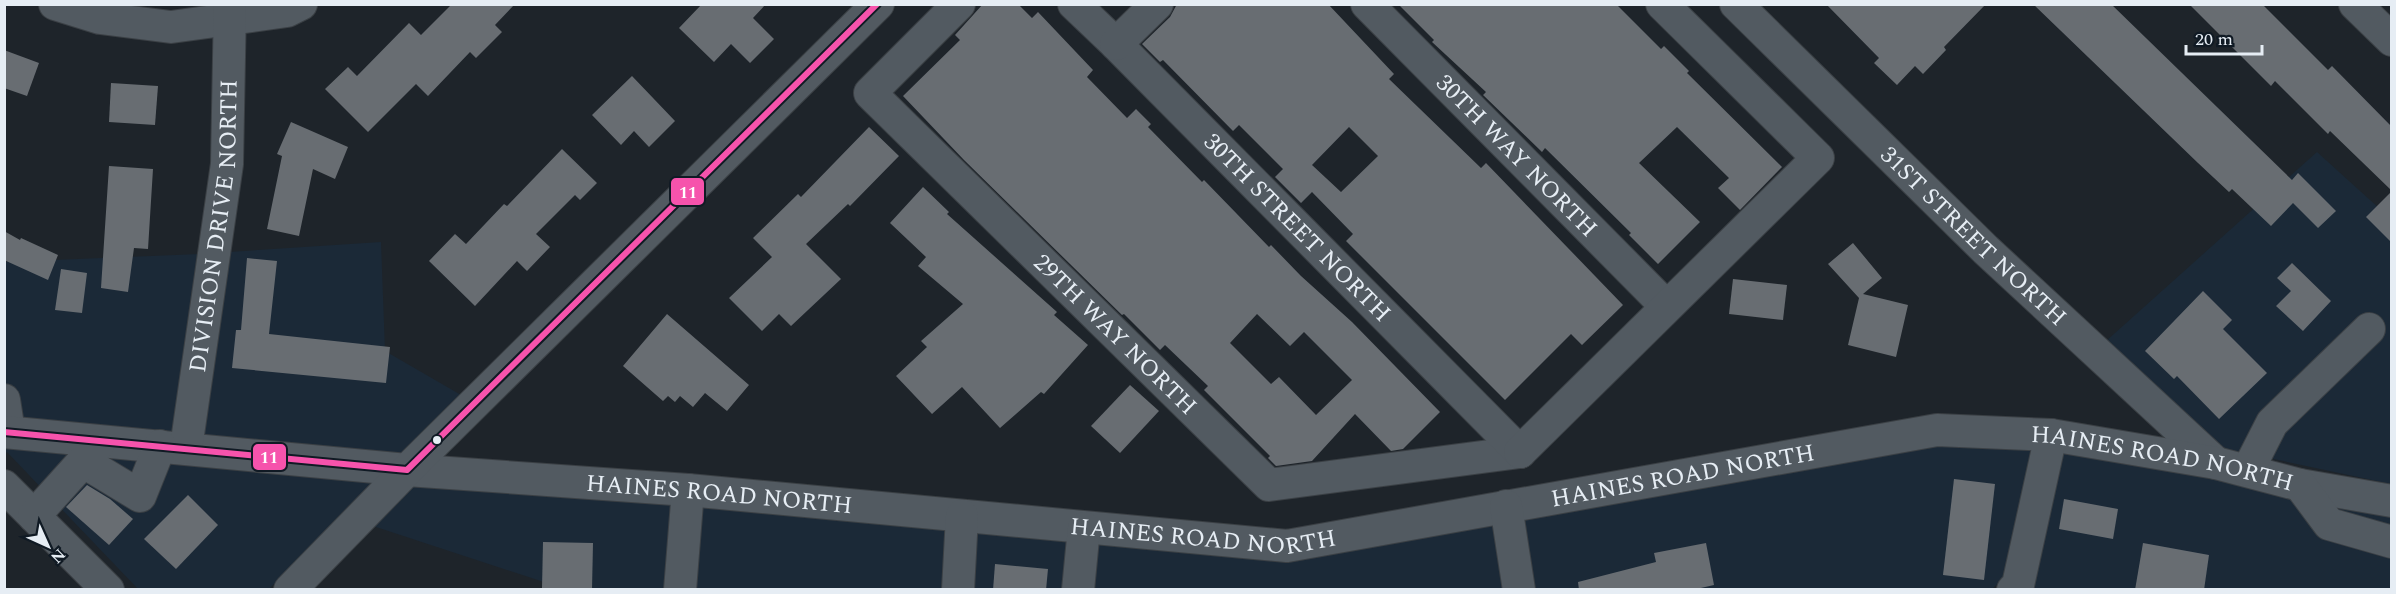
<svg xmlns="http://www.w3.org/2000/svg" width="2396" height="594" viewBox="0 0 2396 594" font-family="Spectral,serif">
<rect width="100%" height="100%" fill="#1e242a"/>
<g fill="#1b2937">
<polygon points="2317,152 2391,219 2391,484 2222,448 2105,342"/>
<polygon points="381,242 385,351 461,395 400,455 202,436 229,252"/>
<polygon points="200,254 174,433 5,418 4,262"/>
<polygon points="1939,445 2034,448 2005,577 1992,589 1534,589 1522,518"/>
<polygon points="5,446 376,481 269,589 138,589 7,452 5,454"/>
<polygon points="2063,451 2212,474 2219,480 2223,476 2391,512 2391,589 2031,590"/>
<polygon points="414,485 673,503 665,589 565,589 373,526"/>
<polygon points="701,505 1069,540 1064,589 694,590"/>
<polygon points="1495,523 1506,590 1093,590 1097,543"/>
</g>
<g fill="#686d72" fill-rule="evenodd">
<polygon points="452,4 515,4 495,25 502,32 476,58 470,52 428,96 416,84 368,132 325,89 348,67 357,76 409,23 421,35"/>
<polygon points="702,4 766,4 753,18 774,39 750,63 731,44 714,62 679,28"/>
<path d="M983,4h35l14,14 6,-6 55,58 -6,7 40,41 9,-9 15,15 -3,3 54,55 2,-2 65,67 2,-2 30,31 51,46 88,90 -37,37 -12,2 -36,-37 -43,47 -36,5 -8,-8 2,-2 -66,-66 4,-4 -43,-41 -5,5 -36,-36 -2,1 -158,-155 -61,-64 57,-56 -5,-5zM1257,314l33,32 14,-14 48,48 -36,35 -37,-38 -8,7 -41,-41z"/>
<path d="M1177,4h151l66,70 -5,5 92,89 5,-5 137,142 -41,40 -11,-11 -66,66 -159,-159 7,-7 -41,-42 -11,11 -26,-26 8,-8 -44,-44 -6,6 -70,-71 -3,2 -18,-18 28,-27zM1349,127l29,29 -37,36 -29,-27z"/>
<polygon points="1398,4 1616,4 1661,49 1664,46 1689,71 1687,73 1782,167 1740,210 1718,188 1729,178 1677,127 1639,163 1700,222 1658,264 1629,235 1631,233 1545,148 1542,152 1483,95 1486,92 1432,42 1434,40"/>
<polygon points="1826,4 1986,4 1944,47 1946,50 1923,74 1915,66 1897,85 1874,63 1879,58"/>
<polygon points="2033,4 2111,4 2292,180 2298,173 2336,211 2318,228 2293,203 2271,226 2232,189 2229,192 2198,163"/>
<polygon points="2189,4 2262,4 2328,70 2332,66 2391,126 2391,190 2330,131 2328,134 2275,81 2271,86"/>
<polygon points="4,50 39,63 27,96 4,88"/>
<polygon points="632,76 675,121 649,147 634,131 621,145 592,115"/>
<polygon points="111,83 158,86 155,125 109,122"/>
<polygon points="291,122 348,147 335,179 313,169 299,236 267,229 282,156 277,154"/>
<polygon points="869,127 899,156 850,206 848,204 806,244 841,279 791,326 779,314 762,331 729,298 772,257 753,238 798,194 801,197"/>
<polygon points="562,149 597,183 580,200 575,195 536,234 550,247 527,271 517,261 475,306 429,261 455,234 466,244 504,204 507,206"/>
<polygon points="109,166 153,169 148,249 134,248 128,292 101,288"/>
<polygon points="923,187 949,212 947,214 1057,312 1054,315 1088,345 1044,394 1041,392 1000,428 962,387 932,414 896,376 927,347 921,341 963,304 918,266 926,257 890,223"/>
<polygon points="2391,192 2391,242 2366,217"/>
<polygon points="4,231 20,240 21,238 58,255 48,280 4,260"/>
<polygon points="1853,243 1882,278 1863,294 1908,305 1896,357 1848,345 1859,298 1828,264"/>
<polygon points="247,258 277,261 269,334 390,347 386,383 232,368 236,330 241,330"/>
<polygon points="2292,263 2331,301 2303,331 2276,306 2291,291 2277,278"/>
<polygon points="61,269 87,273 82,313 55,310"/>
<polygon points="1733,279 1787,285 1783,320 1729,314"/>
<polygon points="2203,291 2232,320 2223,329 2267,373 2219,419 2177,376 2174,379 2145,351"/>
<polygon points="667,314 749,385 727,411 705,393 693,407 680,396 675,402 668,396 663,401 623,366"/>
<polygon points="1130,385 1159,411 1120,453 1091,426"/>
<polygon points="1954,479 1995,484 1984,580 1943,575"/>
<polygon points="87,485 110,499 133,519 109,545 66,507"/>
<polygon points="188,495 218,525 176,569 144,539"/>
<polygon points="2064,499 2118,509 2113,539 2059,529"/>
<polygon points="543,542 593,543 592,590 542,588"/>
<polygon points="1706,543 1714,585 1692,590 1579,590 1578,582 1656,562 1654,553"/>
<polygon points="2143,543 2209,555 2204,590 2135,590"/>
<polygon points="995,564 1048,569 1046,590 993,590"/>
</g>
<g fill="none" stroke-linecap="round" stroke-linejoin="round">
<g stroke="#3b4045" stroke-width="34">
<g id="minor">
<polyline points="55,4 100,18 171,27 287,11 301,4"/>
<path id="s1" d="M959,4l-89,89 399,392 251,-33"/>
<path id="s2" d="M1074,4l42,40 404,408"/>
<path id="s3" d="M1367,4l299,302"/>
<path id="s4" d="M1736,4l250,246 230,213"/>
<polyline points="2355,4 2392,40"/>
<polyline points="1116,44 1157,4"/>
<polyline points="4,400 9,432"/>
<path id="s5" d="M4,432l403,38 281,20 599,56 650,-116 114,5 165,28 84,22 92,16"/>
<path id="s6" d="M186,448l41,-284 3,-160"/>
<polyline points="1520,452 1818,158 1662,4"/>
<polyline points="84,462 140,496 160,446"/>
<polyline points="2248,470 2272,423 2369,329"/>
<polyline points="2300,485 2329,524 2392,542"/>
<polyline points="4,486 108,590"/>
<polyline points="1506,506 1519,590"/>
<polyline points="34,516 98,445"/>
<polyline points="290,590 407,470 878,4"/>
<polyline points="680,590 688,490"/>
<polyline points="958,590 962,516"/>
<polyline points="1078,590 1084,528"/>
<polyline points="2013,590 2018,585 2051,435"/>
</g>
</g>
<use href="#minor" stroke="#525a61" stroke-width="32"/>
<g stroke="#101a24" stroke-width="10">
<polyline id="bus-1" points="4,432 407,470 877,4"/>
</g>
<use href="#bus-1" stroke="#f653ac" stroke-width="6"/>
</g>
<circle fill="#e6edf4" stroke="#101a24" stroke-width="2" cx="437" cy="440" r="5"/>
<g text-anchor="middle" stroke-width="6" stroke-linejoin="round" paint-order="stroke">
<g font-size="24" fill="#e6edf4" stroke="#101a24">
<text dy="8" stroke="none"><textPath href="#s3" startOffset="213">30TH WAY NORTH</textPath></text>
<text dy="8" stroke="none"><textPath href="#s6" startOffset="224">DIVISION DRIVE NORTH</textPath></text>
<text dy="8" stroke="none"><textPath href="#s2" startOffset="316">30TH STREET NORTH</textPath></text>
<text dy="8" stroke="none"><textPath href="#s4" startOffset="332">31ST STREET NORTH</textPath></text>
<text dy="8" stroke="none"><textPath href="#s1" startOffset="470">29TH WAY NORTH</textPath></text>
<text dy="8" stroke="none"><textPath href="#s5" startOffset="2176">HAINES ROAD NORTH</textPath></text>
<text dy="8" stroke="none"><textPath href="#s5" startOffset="1690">HAINES ROAD NORTH</textPath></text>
<text dy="8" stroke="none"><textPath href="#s5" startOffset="718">HAINES ROAD NORTH</textPath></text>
<text dy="8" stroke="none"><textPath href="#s5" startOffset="1204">HAINES ROAD NORTH</textPath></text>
</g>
</g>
<g stroke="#101a24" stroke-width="2">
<rect x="670" y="177" width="35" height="29" rx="6" fill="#f653ac"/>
<rect x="252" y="443" width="35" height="28" rx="6" fill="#f653ac"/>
</g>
<g font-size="16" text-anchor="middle" font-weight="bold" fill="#fff">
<text x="688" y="198">11</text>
<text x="269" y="463">11</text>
</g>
<rect width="2396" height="594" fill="none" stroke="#e6edf4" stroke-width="12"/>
<g transform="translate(48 546) rotate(135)" stroke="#101a24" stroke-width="4.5" paint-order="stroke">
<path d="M0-4.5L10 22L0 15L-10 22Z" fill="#e6edf4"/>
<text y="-9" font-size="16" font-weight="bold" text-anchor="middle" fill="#e6edf4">N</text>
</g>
<path d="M2186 45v9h76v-9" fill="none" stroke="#e6edf4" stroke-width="3"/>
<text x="2195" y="45" font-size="18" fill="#e6edf4" stroke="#101a24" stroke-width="4.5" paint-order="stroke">20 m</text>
</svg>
